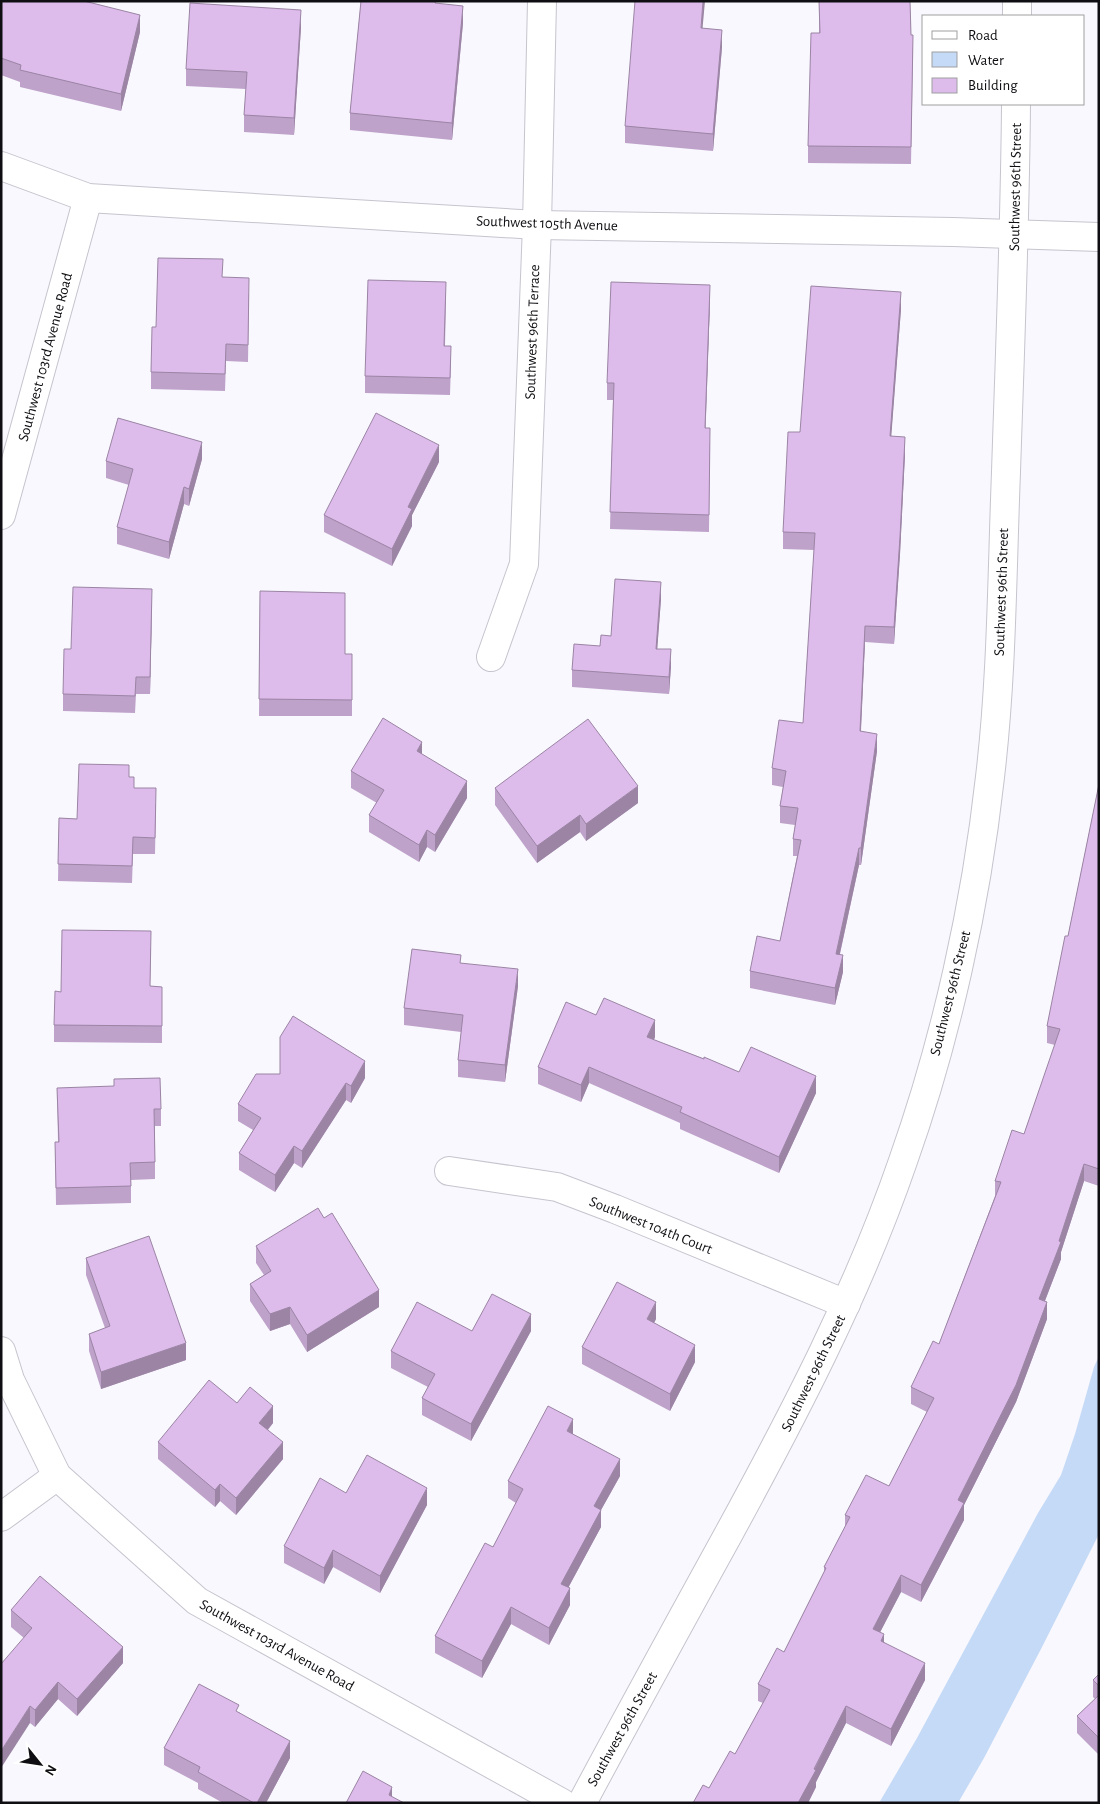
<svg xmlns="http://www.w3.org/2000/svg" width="1100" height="1804" viewBox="0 0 1100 1804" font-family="'Alegreya Sans',sans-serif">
<rect width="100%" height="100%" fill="#f9f8fe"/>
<polygon fill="#c5daf6" points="1099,1356 1099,1534 1041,1649 984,1758 958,1803 879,1803 917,1738 1038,1513 1061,1475 1075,1434 1094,1367"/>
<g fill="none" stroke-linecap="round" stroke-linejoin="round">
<g stroke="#c6c4ce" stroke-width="30">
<g id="minor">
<polyline points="1017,16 1017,1"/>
<polyline points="1,166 88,198 537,225 953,232 1099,237"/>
<polyline points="1,515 88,198"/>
<polyline points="491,657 524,564 537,225 542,1"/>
<polyline points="449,1171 557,1187 615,1209 846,1304"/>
<polyline points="1,1351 10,1380 57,1476 197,1601 562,1803"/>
<polyline points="1,1517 57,1476"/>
<path d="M582,1803c48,-90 97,-179 146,-268 66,-121 130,-243 175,-374 43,-121 73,-257 87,-384 12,-101 12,-204 16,-305 4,-123 9,-245 10,-368"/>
</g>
</g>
<use href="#minor" stroke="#fff" stroke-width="28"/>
</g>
<g fill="#bea2ca">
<polygon points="1,1 140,32 121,111 20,87 20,82 1,75"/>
<polygon points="361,1 436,1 435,3 463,23 452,140 350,130 350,113"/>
<polygon points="819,1 910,1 911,35 913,52 911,164 808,163 808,146 819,33"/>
<polygon points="301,27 294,135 244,132 244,115 246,89 186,86 186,69"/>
<polygon points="702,28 722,47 713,151 625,143 625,126"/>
<polygon points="1099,140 1099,159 1098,159"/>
<polygon points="223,277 249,294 248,362 226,361 225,391 151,389 151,372 156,327"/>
<polygon points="446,299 445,346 451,363 450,395 365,393 365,376"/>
<polygon points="710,302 705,428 710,445 709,532 610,529 613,400 607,400 607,383"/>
<polygon points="901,309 891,436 905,454 900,554 894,644 865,642 861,731 877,751 861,865 859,865 840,954 843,972 835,1005 750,988 750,971 780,941 797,856 793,856 793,839 795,825 780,823 780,806 783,787 772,785 772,768 803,723 814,550 783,549 783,532 800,432"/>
<polygon points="202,459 189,506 184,504 169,559 117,544 117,527 129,485 106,478 106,461"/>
<polygon points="439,462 412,515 412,526 392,566 324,532 324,515"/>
<polygon points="260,591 345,654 352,654 352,716 259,716"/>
<polygon points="661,599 657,649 671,666 669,694 572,687 572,670 611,636"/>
<polygon points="152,606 150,694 136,694 135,713 63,711 63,694 71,649"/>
<polygon points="422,754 467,798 435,852 427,847 419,862 369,832 369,815 377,803 351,788 351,771"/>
<polygon points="129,777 134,788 156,805 155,854 133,854 132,883 58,881 59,818 77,819"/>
<polygon points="1099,784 1099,1186 1084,1181 1061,1252 1061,1259 1045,1301 1047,1319 1016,1402 964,1505 964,1520 921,1602 901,1592 880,1632 884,1642 925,1680 891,1746 846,1723 816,1782 816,1787 808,1803 693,1803 709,1788 735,1754 763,1703 758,1701 758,1684 784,1652 824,1572 824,1567 845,1527 845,1515 889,1486 927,1412 911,1404 911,1387 939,1344 995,1196 995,1181 1024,1134 1055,1045 1047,1043 1047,1026 1068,936"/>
<polygon points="495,788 638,803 586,841 580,832 537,863 495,805"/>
<polygon points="151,948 150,986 162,987 162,1043 54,1042 54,1025 61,992"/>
<polygon points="461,963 518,986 505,1082 458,1077 458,1060 461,1032 404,1025 404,1008"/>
<polygon points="596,1015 655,1037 654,1040 739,1072 816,1093 779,1173 680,1129 680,1123 589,1083 581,1102 538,1084 538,1067"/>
<polygon points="365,1078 351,1103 346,1100 302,1168 294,1163 275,1192 239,1170 239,1153 253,1130 238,1121 238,1104"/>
<polygon points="57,1088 161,1109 161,1126 155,1126 155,1179 131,1180 131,1203 56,1205 55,1142 58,1142"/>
<polygon points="324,1218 379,1307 307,1352 290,1324 270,1331 250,1301 250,1284 264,1275 256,1263 256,1246"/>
<polygon points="86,1258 186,1360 101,1389 89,1351 89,1334 105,1328 86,1275"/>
<polygon points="656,1319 654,1323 695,1362 670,1411 582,1364 582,1347"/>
<polygon points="472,1331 531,1331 471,1441 422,1415 422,1398 428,1387 391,1368 391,1351"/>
<polygon points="237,1403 273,1423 268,1430 283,1459 236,1515 220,1501 215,1507 158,1459 158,1442"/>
<polygon points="573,1434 620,1476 601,1510 601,1527 568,1588 570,1605 549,1645 511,1624 482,1678 435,1653 435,1636 493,1547 516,1503 508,1498 508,1481"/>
<polygon points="346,1493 427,1505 380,1593 333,1567 324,1584 284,1563 284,1546"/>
<polygon points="11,1610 123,1663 77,1716 58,1699 35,1727 30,1723 24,1638 11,1627"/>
<polygon points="1099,1674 1099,1755 1077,1733 1077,1716 1095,1699 1093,1697 1093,1680"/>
<polygon points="239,1712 290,1758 266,1803 223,1803 198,1789 198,1783 164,1765 164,1748"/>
</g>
<g fill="#9b84a4">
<polygon points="703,1 705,1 701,45 701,28"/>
<polygon points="463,6 463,23 452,140 452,123"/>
<polygon points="301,10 301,27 294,135 294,118"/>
<polygon points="140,15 140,32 121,111 121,94"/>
<polygon points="722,30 722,47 713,151 713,134"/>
<polygon points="710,285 710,302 705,445 705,428"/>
<polygon points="901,292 901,309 890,453 890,436"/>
<polygon points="905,437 905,454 900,554 894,644 894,627"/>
<polygon points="202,442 202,459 189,506 189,489"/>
<polygon points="439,445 439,462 412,515 412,526 392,566 392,549 408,507"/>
<polygon points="184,487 184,504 169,559 169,542"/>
<polygon points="661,582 661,599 656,666 656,649"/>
<polygon points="152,589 152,606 150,694 150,677"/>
<polygon points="865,626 865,642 860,748 860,731"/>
<polygon points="671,649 671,666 669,694 669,677"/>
<polygon points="877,734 877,751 861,865 861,848"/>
<polygon points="422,742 422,759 417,751"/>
<polygon points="467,781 467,798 435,852 435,835"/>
<polygon points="638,786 638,803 586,841 586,824"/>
<polygon points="580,815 580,832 537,863 537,846"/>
<polygon points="427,830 427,847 419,862 419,845"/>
<polygon points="859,848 859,865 836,971 836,954"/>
<polygon points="843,955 843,972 835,1005 835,988"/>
<polygon points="518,969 518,986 505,1082 505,1065"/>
<polygon points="655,1020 655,1037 647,1054 647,1037"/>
<polygon points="365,1061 365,1078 351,1103 351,1086"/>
<polygon points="589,1067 589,1083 581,1102 581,1085"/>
<polygon points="816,1076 816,1093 779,1173 779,1157"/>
<polygon points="346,1083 346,1100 302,1168 302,1151"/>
<polygon points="294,1146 294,1163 275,1192 275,1175"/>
<polygon points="1084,1164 1084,1181 1061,1252 1061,1259 1039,1316 1039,1299"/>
<polygon points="379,1290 379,1307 307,1352 307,1335"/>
<polygon points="656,1302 656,1319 647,1336 647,1319"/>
<polygon points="1047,1302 1047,1319 1016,1402 964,1505 964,1520 921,1602 921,1585 958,1500"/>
<polygon points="290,1307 290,1324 270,1331 270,1314"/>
<polygon points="531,1314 531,1331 471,1441 471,1424"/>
<polygon points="186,1343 186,1360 101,1389 101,1372"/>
<polygon points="695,1345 695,1362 670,1411 670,1394"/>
<polygon points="273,1406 273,1423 259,1440 259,1423"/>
<polygon points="573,1419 573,1436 567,1431"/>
<polygon points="283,1442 283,1459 236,1515 236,1498"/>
<polygon points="620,1459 620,1476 601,1510 601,1527 561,1601 561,1584 594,1506"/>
<polygon points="220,1484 220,1501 215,1507 215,1490"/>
<polygon points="427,1488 427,1505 380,1593 380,1576"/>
<polygon points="333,1550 333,1567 324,1584 324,1568"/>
<polygon points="901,1575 901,1592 873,1646 873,1629"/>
<polygon points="570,1588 570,1605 549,1645 549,1628"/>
<polygon points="511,1607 511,1624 482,1678 482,1661"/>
<polygon points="884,1634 884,1651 881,1641"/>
<polygon points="123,1647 123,1663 77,1716 77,1699"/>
<polygon points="925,1663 925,1680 891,1746 891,1729"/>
<polygon points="58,1682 58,1699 35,1727 35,1710"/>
<polygon points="30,1706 30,1723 1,1768 1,1751"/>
<polygon points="846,1706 846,1723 816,1782 816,1787 808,1803 798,1803"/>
<polygon points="290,1741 290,1758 266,1803 257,1803"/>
<polygon points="392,1787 392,1803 389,1795"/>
</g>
<g fill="#ddbceb" stroke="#9b84a4">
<polygon points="1,1 84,1 140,15 121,94 20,70 21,65 1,58"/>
<polygon points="361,1 435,1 435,3 463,6 452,123 350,113"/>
<polygon points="635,1 703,1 701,28 722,30 713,134 625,126"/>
<polygon points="819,1 910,1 911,35 913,35 911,147 808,146 811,33 820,33"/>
<polygon points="190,3 301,10 294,118 244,115 247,72 186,69"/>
<polygon points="158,258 223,259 222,277 249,278 248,345 226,344 225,374 151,372 152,327 156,327"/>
<polygon points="368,280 446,282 444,346 451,346 450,378 365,376"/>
<polygon points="611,282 710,285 705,428 710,428 709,515 610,512 614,383 607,383"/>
<polygon points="811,286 901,292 890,436 905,437 900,537 894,627 865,626 860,731 877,734 861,848 859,848 836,954 843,955 835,988 750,971 757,936 780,941 801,840 793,839 798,808 780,806 786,771 772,768 779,720 803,723 815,533 783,532 788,432 800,432"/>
<polygon points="376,413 439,445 408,507 412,509 392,549 324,515"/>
<polygon points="118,418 202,442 189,489 184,487 169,542 117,527 133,469 106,461"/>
<polygon points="615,579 661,582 656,649 671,649 669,677 572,670 574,644 600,646 601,635 611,636"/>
<polygon points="73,587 152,589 150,677 136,677 135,696 63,694 64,649 71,649"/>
<polygon points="260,591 345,593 345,654 352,654 352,700 259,699"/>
<polygon points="383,718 422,742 417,751 467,781 435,835 427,830 419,845 369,815 384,790 351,771"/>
<polygon points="588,719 638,786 586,824 580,815 537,846 495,788"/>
<polygon points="79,764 129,765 129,777 134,777 134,788 156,788 155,838 133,837 132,866 58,864 59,818 77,819"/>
<polygon points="1099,784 1099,1169 1084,1164 1059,1241 1061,1242 1039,1299 1047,1302 1016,1385 958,1500 964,1503 921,1585 901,1575 873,1629 884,1634 881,1641 925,1663 891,1729 846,1706 814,1769 816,1770 798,1803 693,1803 703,1785 709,1788 730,1751 735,1754 770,1690 758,1684 777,1648 784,1652 826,1568 824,1567 850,1517 845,1515 866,1475 889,1486 934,1398 911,1387 933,1341 939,1344 1001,1182 995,1181 1012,1130 1024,1134 1060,1029 1047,1026 1065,936 1068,936"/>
<polygon points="62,930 151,931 150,986 162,987 162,1026 54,1025 55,991 61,992"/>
<polygon points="412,949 461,955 460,963 518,969 505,1065 458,1060 463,1015 404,1008"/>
<polygon points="604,998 655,1020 647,1037 704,1059 704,1057 739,1072 751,1047 816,1076 779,1157 680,1112 682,1107 589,1067 581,1085 538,1067 566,1002 596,1015"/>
<polygon points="293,1016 365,1061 351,1086 346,1083 302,1151 294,1146 275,1175 239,1153 261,1118 238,1104 256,1074 280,1074 280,1037"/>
<polygon points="160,1078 161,1109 154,1109 155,1162 130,1163 131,1186 56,1188 55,1142 59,1142 57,1088 114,1086 114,1079"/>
<polygon points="318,1208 324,1218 332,1213 379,1290 307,1335 290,1307 270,1314 250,1284 271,1271 256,1246"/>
<polygon points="149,1236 186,1343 101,1372 89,1334 110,1326 86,1258"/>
<polygon points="617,1282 656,1302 647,1319 695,1345 670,1394 582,1347"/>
<polygon points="492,1294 531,1314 471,1424 422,1398 435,1374 391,1351 417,1302 472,1331"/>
<polygon points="209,1380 237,1403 250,1387 273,1406 259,1423 283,1442 236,1498 220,1484 215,1490 158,1442"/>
<polygon points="548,1406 573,1419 567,1431 620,1459 594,1506 601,1510 561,1584 570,1588 549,1628 511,1607 482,1661 435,1636 485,1543 493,1547 523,1489 508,1481"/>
<polygon points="367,1455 427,1488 380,1576 333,1550 324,1568 284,1546 320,1478 346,1493"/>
<polygon points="40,1576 123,1647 77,1699 58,1682 35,1710 30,1706 1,1751 1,1664 32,1628 11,1610"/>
<polygon points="1099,1674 1099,1686 1093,1680"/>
<polygon points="199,1684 239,1705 236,1711 290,1741 257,1803 254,1803 198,1772 200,1767 164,1748"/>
<polygon points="1099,1695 1099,1738 1077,1716"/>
<polygon points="363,1771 392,1787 389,1795 404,1803 346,1803"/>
</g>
<g text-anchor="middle" stroke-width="4" stroke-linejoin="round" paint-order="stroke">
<g font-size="15" fill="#0f0e12" stroke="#fff">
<text transform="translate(1015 187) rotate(-89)" y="5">Southwest 96th Street</text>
<text transform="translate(547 223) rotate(2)" y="5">Southwest 105th Avenue</text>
<text transform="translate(532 332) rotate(-88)" y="5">Southwest 96th Terrace</text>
<text transform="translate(45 357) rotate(-75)" y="5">Southwest 103rd Avenue Road</text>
<text transform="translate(1001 592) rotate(-88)" y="5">Southwest 96th Street</text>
<text transform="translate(950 993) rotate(-76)" y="5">Southwest 96th Street</text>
<text transform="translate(651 1225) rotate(22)" y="5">Southwest 104th Court</text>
<text transform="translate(813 1373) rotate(-64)" y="5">Southwest 96th Street</text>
<text transform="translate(277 1645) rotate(29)" y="5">Southwest 103rd Avenue Road</text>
<text transform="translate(622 1729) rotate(-61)" y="5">Southwest 96th Street</text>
</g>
</g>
<rect width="1100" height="1804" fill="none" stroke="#0f0e12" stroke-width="5"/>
<rect x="922" y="15" width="162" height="90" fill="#ffffff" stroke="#9f9fa0"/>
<rect x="932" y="31" width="25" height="8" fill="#ffffff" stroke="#9f9fa0"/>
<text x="968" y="40" font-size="15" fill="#0f0e12">Road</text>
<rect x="932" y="52" width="25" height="15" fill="#c5daf6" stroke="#9f9fa0"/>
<text x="968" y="65" font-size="15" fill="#0f0e12">Water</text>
<rect x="932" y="78" width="25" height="15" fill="#ddbceb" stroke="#9f9fa0"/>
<text x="968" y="90" font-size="15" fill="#0f0e12">Building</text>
<g transform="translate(40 1764) rotate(120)" stroke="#ffffff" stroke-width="4" paint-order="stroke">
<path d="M0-4L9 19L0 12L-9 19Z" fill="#0f0e12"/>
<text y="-8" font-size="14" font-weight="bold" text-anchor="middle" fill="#0f0e12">N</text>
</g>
</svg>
